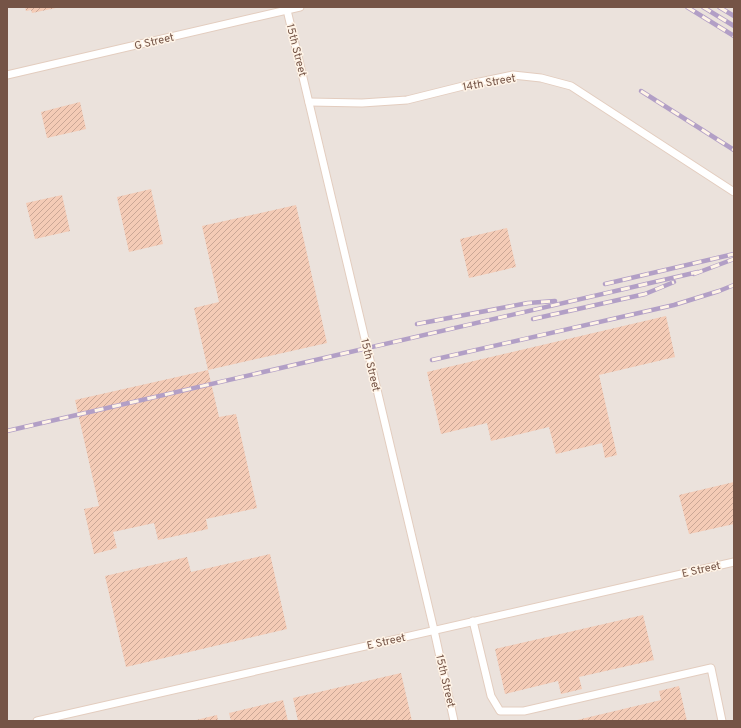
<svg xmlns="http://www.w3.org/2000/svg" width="741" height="728" viewBox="0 0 741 728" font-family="Overpass,sans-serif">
<defs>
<pattern id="building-hatch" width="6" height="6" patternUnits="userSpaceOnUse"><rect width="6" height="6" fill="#f4cbb6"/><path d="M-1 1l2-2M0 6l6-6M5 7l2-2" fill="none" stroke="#caa796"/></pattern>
</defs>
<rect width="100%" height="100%" fill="#fdf0e0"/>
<rect fill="#ebe2dc" x="7" y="7" width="727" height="714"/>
<g fill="url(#building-hatch)">
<polygon points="25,7 56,7 56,8 32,13 31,10 26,11"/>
<polygon points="80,102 86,129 47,138 41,112"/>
<polygon points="151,189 163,244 129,252 117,197"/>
<polygon points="62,195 70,231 35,239 26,203"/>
<polygon points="296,205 327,343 208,370 194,308 219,302 202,226"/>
<polygon points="507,228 516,267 469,278 460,239"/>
<polygon points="666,316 675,357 599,375 617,455 605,458 602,443 556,454 549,427 491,441 487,423 441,434 427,372"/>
<polygon points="208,370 219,417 236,414 257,508 206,519 208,529 158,540 154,523 113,532 117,548 94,554 84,509 99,506 75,400"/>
<polygon points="734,482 734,524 689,534 679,495"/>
<polygon points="270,554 287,629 126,667 105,576 187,557 191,572"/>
<polygon points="643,615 654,660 579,677 582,689 561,694 558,681 505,694 495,649"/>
<polygon points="401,673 412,721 298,721 293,698"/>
<polygon points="679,686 687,721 573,721 661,700 659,691"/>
<polygon points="283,700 288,721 231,721 229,713"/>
<polygon points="217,715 218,721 196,721 196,720"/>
</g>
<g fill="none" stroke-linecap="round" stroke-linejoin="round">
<g stroke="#e3cdbf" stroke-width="9">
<g id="lane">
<polyline points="287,10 434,630 454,721"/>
<polyline points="7,75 300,7"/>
<polyline points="309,102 362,103 407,100 475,83 513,75 541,78 571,86 734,192"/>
<polyline points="473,621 491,696 500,711 524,711 711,668 722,721"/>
<polyline points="37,721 734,562"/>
</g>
</g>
<use href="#lane" stroke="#fff" stroke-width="7"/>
<g stroke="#b29fc6" stroke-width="4.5">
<g id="rail">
<polyline points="687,7 734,36"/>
<polyline points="703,7 734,26"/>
<polyline points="719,7 734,16"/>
<polyline points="641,91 734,150"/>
<polyline points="694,274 734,259"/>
<polyline points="605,284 734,254"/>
<polyline points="533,319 645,294 674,282"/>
<polyline points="417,324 528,303 555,301"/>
<polyline points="432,360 674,305 719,291 734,285"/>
<polyline points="7,431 698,272"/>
</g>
</g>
<use href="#rail" stroke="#fff4e7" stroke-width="3" stroke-dasharray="9" stroke-linecap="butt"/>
</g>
<g text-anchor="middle" stroke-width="3" stroke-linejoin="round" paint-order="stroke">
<g font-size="11" fill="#755446" stroke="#fff4e7">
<text transform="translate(154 41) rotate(-13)" y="4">G Street</text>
<text transform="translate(297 50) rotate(76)" y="4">15th Street</text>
<text transform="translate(489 82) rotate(-10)" y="4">14th Street</text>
<text transform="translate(371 365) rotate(77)" y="4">15th Street</text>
<text transform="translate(701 569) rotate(-13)" y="4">E Street</text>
<text transform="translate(386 641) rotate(-13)" y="4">E Street</text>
<text transform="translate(446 681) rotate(77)" y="4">15th Street</text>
</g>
</g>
<rect width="741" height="728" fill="none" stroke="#755446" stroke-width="16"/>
</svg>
